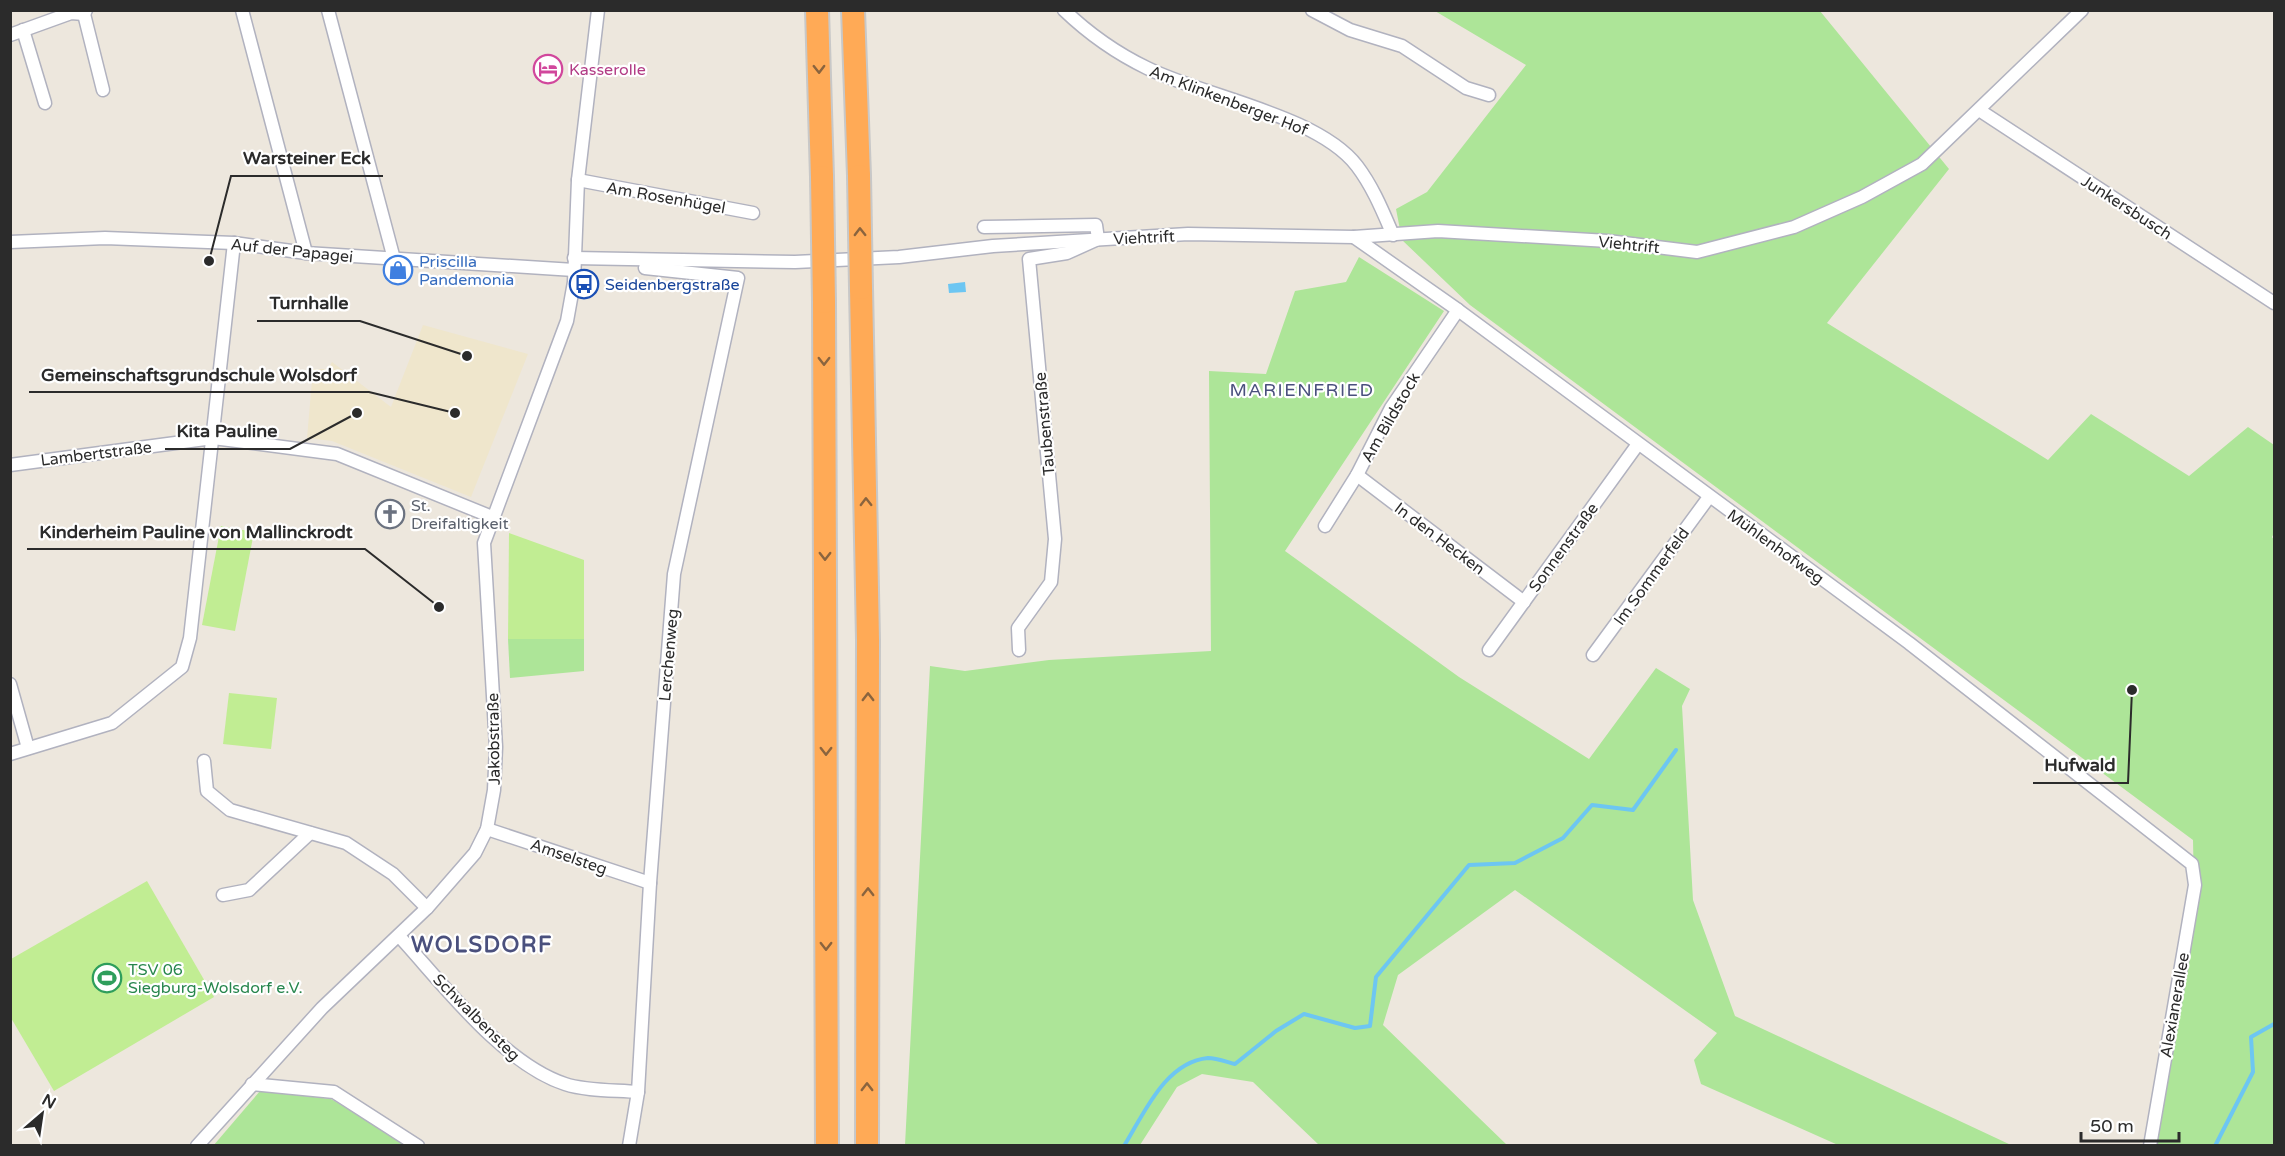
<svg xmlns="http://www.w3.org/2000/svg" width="2285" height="1156" viewBox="0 0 2285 1156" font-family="'Varela Round',sans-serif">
<rect width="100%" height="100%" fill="#ede7dd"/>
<polygon fill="#efe6cc" points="423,325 528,354 471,497 332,441 307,438 313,369 328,369 332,362 391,407"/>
<g fill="#ade598">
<polygon points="1435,11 1820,11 1949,169 1827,323 2048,460 2091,414 2189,476 2248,427 2274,445 2274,533 2272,537 2274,540 2274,1145 2156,1145 2194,893 2193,840 1470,305 1402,240 1396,209 1427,192 1526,65"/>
<polygon points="1359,257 1444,311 1285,551 1459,677 1589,759 1656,668 1690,689 1682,706 1693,900 1735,1016 2011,1145 1838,1145 1701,1084 1694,1060 1717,1033 1515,890 1398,975 1383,1025 1507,1145 1319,1145 1253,1082 1202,1074 1177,1087 1140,1145 905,1145 930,666 965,671 1049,660 1211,651 1209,371 1266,374 1295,291 1346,282"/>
<polygon points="508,639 584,639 584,671 510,678"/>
<polygon points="260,1091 331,1099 411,1145 213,1146"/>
</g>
<g fill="#c1ed93">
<polygon points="221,526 254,532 235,631 202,625"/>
<polygon points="509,533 584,560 584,639 508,639"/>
<polygon points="229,693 277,698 271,749 223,744"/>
<polygon points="147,881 214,997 54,1091 11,1018 11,959"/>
</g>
<polygon fill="#6dc6f2" points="965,282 966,292 949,293 948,284"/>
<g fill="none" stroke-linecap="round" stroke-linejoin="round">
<g stroke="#6dc6f2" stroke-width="4">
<path d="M1124,1146c20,-32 41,-84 84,-88 8,0 19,4 27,6l41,-33 28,-17 51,14 15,-2 6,-49 93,-112 46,-2 48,-25 29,-33 41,5 43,-60"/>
<polyline points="2215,1146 2253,1072 2251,1037 2274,1024"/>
</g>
<g stroke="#b1b2bf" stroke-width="15">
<g id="minor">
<polyline points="242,10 306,253"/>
<polyline points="328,10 394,259"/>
<path d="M1064,10c24,23 54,44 83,58 58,29 171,47 210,98 16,21 26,46 36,69"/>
<polyline points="1312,10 1350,30 1402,46 1466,88 1489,95"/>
<polyline points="84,14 103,90"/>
<polyline points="23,30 45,103"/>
<polyline points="10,35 71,13 84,14 86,10"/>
<polyline points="1979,110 2274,303"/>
<polyline points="578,180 753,213"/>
<polyline points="984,227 1096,225 1098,239 1067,253 1029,259 1055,539 1051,582 1018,628 1019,650"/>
<polyline points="1354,237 1458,310 1909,643 2192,864 2195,885 2150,1146"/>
<polyline points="10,242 105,238 234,243 306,253 574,270"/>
<polyline points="574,258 795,262 899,257 993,246 1188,234 1354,237 1438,231 1608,241 1697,252 1794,227 1862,197 1922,164 2082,10"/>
<polyline points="10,465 213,438 337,454 492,517"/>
<polyline points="1357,475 1524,602"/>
<polyline points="1325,526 1357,475 1391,408 1458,310"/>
<polyline points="1489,650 1638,444"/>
<polyline points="1593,655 1709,497"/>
<polyline points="10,684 28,748"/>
<polyline points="10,754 112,723 182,667 190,638 234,243"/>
<polyline points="204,761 207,791 230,810 346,843 393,874 427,908"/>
<polyline points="487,829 650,883"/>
<polyline points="223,895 249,890 310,833"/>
<path d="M399,936c44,48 103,127 166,148 21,7 50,6 73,8"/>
<polyline points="252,1084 334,1092 418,1146"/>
<polyline points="197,1146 322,1008 427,908 475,853 487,829 494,790 496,747 484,543 567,321 574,282 578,180 598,10"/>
<polyline points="629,1146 638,1092 650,883 674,574 738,278 645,268"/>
</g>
</g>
<g stroke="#c8c8c8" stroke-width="26">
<g id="motorway">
<polyline points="817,10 822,177"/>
<polyline points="853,10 859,176"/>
<polyline points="861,288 868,640 867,1146"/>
<polyline points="824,302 827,1146"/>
</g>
</g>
<use href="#minor" stroke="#fff" stroke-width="12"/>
<use href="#motorway" stroke="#ffaa56" stroke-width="22"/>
<g stroke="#c8c8c8" stroke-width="26" stroke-linecap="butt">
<g id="motorway-bridge">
<polyline points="859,176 861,288"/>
<polyline points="822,177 824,302"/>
</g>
</g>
<use href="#motorway-bridge" stroke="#ffaa56" stroke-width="22"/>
</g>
<defs><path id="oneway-chevron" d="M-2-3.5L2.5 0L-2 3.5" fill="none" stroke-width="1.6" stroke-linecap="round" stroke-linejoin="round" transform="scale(1.5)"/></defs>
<g stroke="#8a643e">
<use href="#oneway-chevron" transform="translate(819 69) rotate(89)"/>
<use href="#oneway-chevron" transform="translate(860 232) rotate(-91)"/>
<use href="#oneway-chevron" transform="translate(824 361) rotate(90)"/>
<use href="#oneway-chevron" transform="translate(866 502) rotate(-91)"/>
<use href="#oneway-chevron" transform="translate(825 556) rotate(90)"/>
<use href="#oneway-chevron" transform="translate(868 697) rotate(-90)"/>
<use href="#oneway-chevron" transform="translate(826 751) rotate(90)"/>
<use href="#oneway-chevron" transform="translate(868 892) rotate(-90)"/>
<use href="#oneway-chevron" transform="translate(826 946) rotate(90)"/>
<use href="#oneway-chevron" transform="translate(867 1087) rotate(-90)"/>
</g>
<defs>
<g id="hotel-ring" transform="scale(1.5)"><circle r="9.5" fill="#fff" stroke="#d1479c" stroke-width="1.5"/><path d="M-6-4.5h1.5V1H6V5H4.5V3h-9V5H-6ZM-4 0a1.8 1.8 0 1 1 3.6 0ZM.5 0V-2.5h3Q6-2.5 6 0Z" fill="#d1479c"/></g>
<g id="shop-ring" transform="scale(1.5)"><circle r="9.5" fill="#fff" stroke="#3f7fe0" stroke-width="1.5"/><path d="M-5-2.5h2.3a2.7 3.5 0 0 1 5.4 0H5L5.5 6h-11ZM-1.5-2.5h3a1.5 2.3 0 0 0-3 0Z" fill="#3f7fe0"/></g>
<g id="bus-ring" transform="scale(1.5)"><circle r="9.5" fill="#fff" stroke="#1a4fb4" stroke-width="1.5"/><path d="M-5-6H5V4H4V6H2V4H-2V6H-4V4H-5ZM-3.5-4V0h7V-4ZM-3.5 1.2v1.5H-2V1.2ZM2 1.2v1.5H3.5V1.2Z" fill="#1a4fb4"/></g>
<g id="church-ring" transform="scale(1.5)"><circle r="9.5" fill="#fff" stroke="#6b7280" stroke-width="1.5"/><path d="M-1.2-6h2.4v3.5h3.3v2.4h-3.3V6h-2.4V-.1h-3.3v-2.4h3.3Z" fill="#6b7280"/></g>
<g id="stadium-ring" transform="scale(1.5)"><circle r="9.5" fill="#fff" stroke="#2e9e5b" stroke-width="1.5"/><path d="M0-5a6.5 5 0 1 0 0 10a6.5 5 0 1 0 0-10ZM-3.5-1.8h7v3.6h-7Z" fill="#2e9e5b"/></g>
</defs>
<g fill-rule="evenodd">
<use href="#hotel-ring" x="548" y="69"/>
<use href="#shop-ring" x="398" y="270"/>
<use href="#bus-ring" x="584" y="284"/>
<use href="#church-ring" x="390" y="514"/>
<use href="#stadium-ring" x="107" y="978"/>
</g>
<g text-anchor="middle" stroke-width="4.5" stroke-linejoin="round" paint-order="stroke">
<g font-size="16" fill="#b23c85" stroke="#fff" text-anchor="start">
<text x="569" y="75">Kasserolle</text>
</g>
<g font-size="16" fill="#2b2b2b" stroke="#fff">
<text transform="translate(1229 100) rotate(21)" y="6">Am Klinkenberger Hof</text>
<text transform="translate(666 197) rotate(10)" y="6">Am Rosenhügel</text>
<text transform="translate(2127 207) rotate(33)" y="6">Junkersbusch</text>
<text transform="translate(1144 237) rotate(-3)" y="6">Viehtrift</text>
<text transform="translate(1629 244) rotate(6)" y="6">Viehtrift</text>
<text transform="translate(292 250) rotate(6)" y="6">Auf der Papagei</text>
<text transform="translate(1390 417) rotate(-60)" y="6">Am Bildstock</text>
<text transform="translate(1044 424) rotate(-95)" y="6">Taubenstraße</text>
<text transform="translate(96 453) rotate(-7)" y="6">Lambertstraße</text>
<text transform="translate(1440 538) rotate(37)" y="6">In den Hecken</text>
<text transform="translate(1776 546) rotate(36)" y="6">Mühlenhofweg</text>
<text transform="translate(1563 547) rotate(-54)" y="6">Sonnenstraße</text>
<text transform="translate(1651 576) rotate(-54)" y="6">Im Sommerfeld</text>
<text transform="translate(668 655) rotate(-85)" y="6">Lerchenweg</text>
<text transform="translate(493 739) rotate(-91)" y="6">Jakobstraße</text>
<text transform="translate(569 856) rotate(19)" y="6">Amselsteg</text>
<text transform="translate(2174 1005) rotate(-80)" y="6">Alexianerallee</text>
<text transform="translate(477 1017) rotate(45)" y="6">Schwalbensteg</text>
</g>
<g font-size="16" fill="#366cbe" stroke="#fff" text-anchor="start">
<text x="419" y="267">Priscilla<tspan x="419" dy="18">Pandemonia</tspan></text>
</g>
<g font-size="16" fill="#164399" stroke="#fff" text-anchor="start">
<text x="605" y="290">Seidenbergstraße</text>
</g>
<g font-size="16" fill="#5b616d" stroke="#fff" text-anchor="start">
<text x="411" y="511">St.<tspan x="411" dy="18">Dreifaltigkeit</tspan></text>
</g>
<g font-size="16" fill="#27864d" stroke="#fff" text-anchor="start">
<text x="128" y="975">TSV 06<tspan x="128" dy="18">Siegburg-Wolsdorf e.V.</tspan></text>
</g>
<g font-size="18" letter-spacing="1.5" fill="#4a507d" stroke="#fff">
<text x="1302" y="396">MARIENFRIED</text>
</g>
<g font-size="22" font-weight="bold" letter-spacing="1.5" fill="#4a507d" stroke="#fff">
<text x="482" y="952">WOLSDORF</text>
</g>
</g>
<path fill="none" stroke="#2b2b2b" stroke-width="2" d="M209 261L231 176H383M467 356L360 321H257M455 413L369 392H29M357 413L290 449H165M439 607L365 549H27M2132 690L2128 783H2033"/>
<g fill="#2b2b2b" stroke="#fff" stroke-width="2">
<circle cx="209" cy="261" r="6"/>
<circle cx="467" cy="356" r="6"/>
<circle cx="455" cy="413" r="6"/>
<circle cx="357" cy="413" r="6"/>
<circle cx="439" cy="607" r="6"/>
<circle cx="2132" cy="690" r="6"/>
</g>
<g font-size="18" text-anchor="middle" font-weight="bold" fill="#2b2b2b" stroke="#fff" stroke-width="4.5" stroke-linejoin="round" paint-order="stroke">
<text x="307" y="164">Warsteiner Eck</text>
<text x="309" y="309">Turnhalle</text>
<text x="199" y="381">Gemeinschaftsgrundschule Wolsdorf</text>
<text x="227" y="437">Kita Pauline</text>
<text x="196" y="538">Kinderheim Pauline von Mallinckrodt</text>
<text x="2080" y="771">Hufwald</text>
</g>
<rect width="2285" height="1156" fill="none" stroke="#2b2b2b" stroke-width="24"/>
<g transform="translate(42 1114) rotate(29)" stroke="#ffffff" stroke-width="4.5" paint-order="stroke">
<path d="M0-4.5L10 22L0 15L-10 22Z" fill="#2b2b2b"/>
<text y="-9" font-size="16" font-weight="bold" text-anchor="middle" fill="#2b2b2b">N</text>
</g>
<path d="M2081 1132v9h98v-9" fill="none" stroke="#2b2b2b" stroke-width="3"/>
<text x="2090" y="1132" font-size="18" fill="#2b2b2b" stroke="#ffffff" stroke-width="4.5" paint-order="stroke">50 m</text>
</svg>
